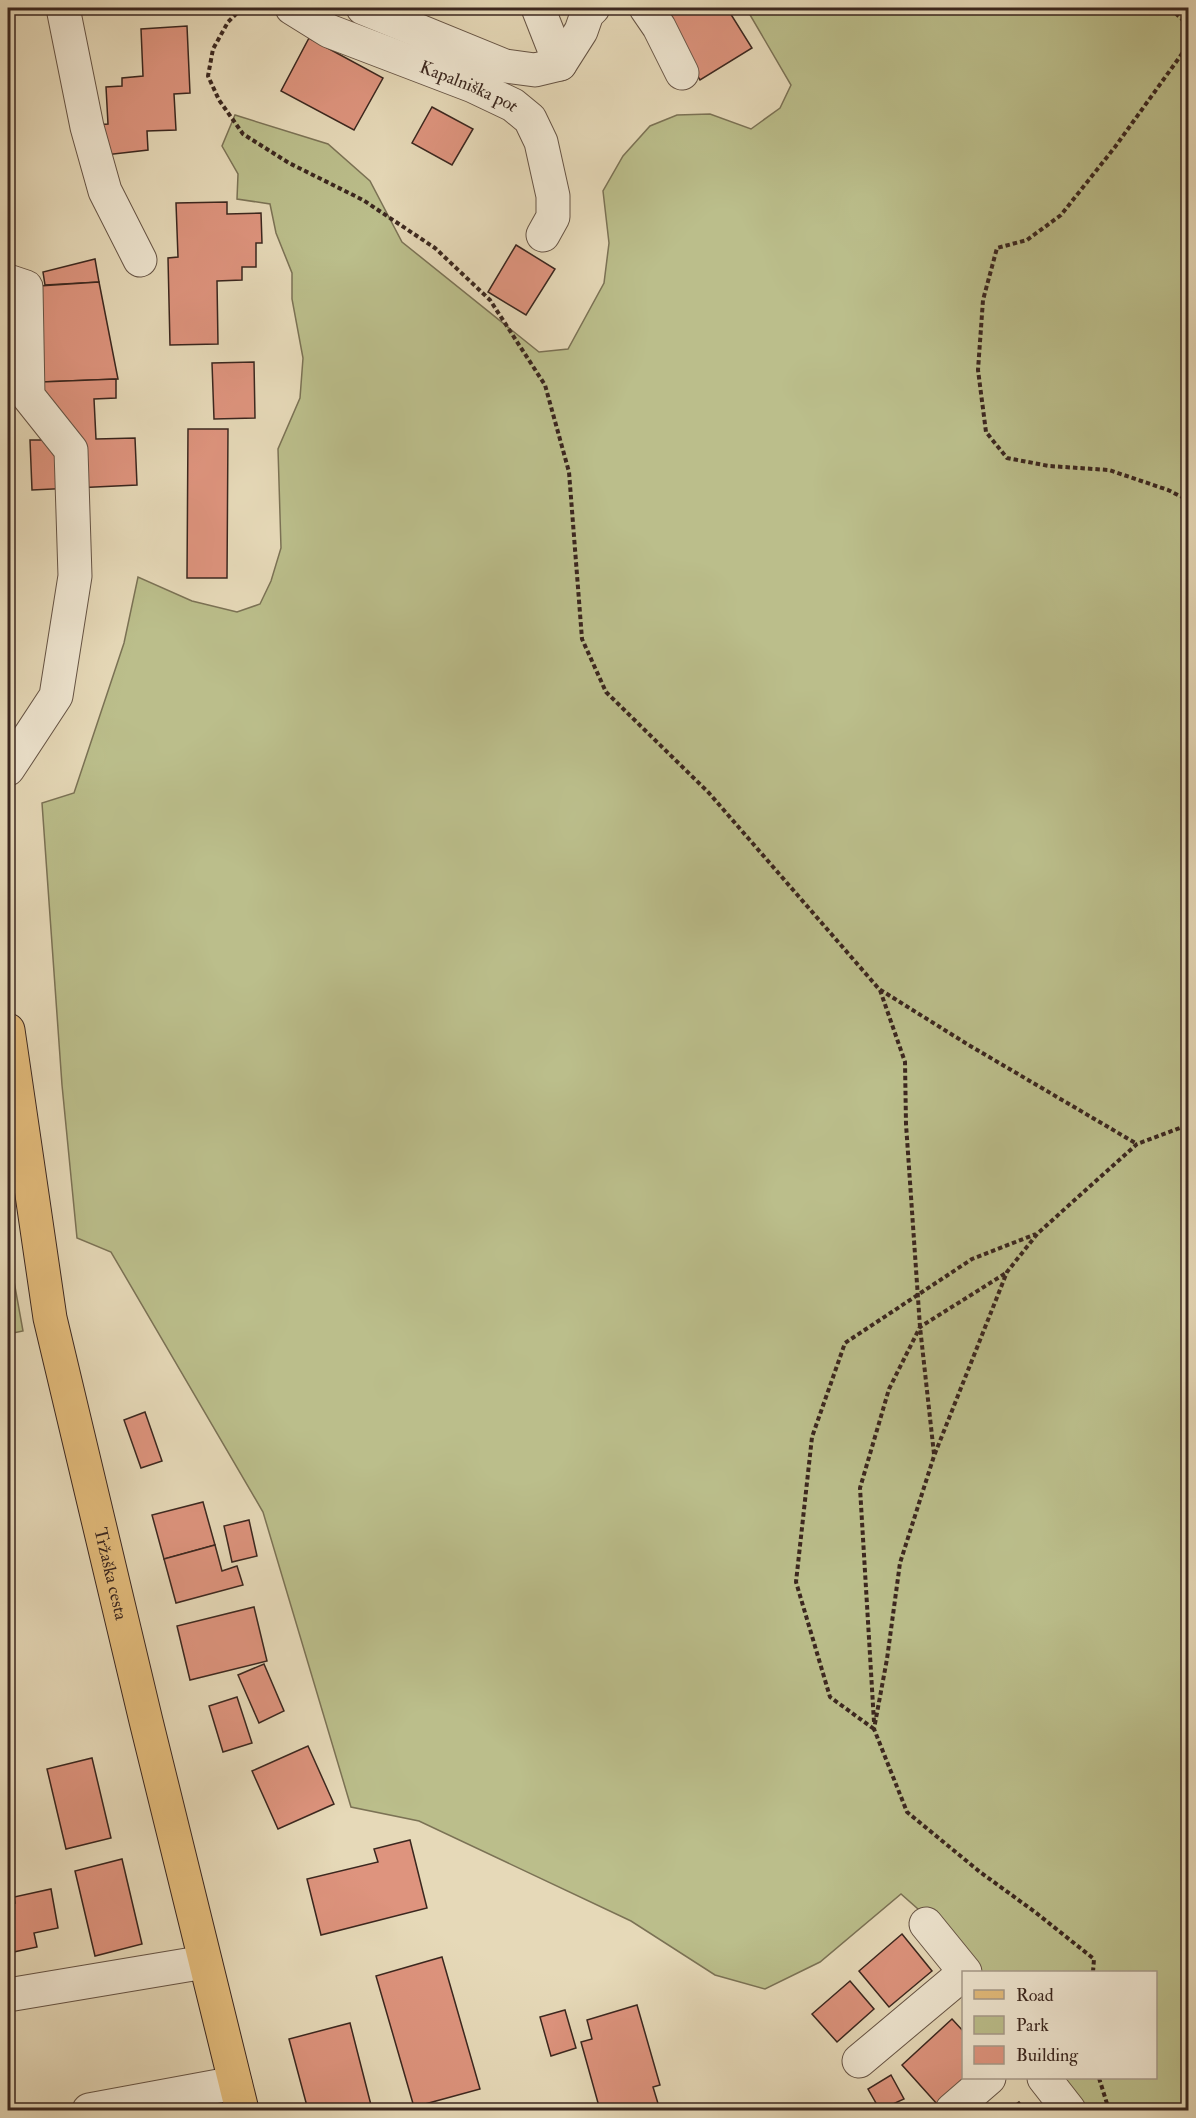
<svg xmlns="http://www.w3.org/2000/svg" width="1196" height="2118" viewBox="0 0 1196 2118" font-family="'IM FELL Double Pica',serif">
<rect width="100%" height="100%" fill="#e6d9b8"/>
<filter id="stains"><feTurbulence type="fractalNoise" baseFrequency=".00333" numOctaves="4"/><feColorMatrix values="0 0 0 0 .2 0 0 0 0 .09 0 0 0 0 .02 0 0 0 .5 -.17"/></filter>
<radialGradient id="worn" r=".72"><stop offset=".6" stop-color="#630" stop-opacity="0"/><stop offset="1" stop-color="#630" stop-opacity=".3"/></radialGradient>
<g fill="#bbbe8b" stroke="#7b7255" stroke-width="1.5">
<polygon points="746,8 1188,8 1188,2110 1084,2110 1059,2078 1156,2078 1156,1972 980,1972 961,1947 901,1894 820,1962 765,1989 715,1975 631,1921 419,1821 351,1807 263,1512 111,1252 77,1238 62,1085 42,803 74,793 124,643 138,577 192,601 237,612 260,604 271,581 281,548 278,449 300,398 303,358 292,299 292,273 276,233 270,204 237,199 238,174 222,146 235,115 328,144 370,181 402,242 539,352 568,349 604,283 609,243 603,191 623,156 650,126 677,115 710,114 751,129 780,108 791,85"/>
<polygon points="8,1248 23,1331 8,1334"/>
</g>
<g fill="#de947e" stroke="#3b271f" stroke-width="1.5">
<polygon points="665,8 727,8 752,48 700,80 664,21"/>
<polygon points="187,26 190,93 174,94 176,130 147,131 148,150 105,155 93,125 108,124 106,87 122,86 122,78 143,76 141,29"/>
<polygon points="309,38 383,78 354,130 281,91"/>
<polygon points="432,107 473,129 452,165 412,143"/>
<polygon points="227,202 227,214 261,213 262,243 256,243 256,267 242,267 242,280 217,281 218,344 170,345 168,258 178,257 176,203"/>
<polygon points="516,245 555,269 526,315 488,292"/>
<polygon points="95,259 99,282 45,285 43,272"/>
<polygon points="99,282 118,379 41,382 39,286"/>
<polygon points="254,362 255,418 214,419 212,363"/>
<polygon points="116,379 116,398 94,399 96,439 135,438 137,485 32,490 30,440 44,440 41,382"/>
<polygon points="188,429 228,429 227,578 187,578"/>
<polygon points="145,1412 162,1461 141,1468 124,1420"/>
<polygon points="203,1502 215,1545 164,1559 152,1515"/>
<polygon points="249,1520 257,1556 232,1562 224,1526"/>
<polygon points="215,1545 222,1571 237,1566 243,1585 176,1603 164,1559"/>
<polygon points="254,1607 267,1661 190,1680 177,1626"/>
<polygon points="264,1664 284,1711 259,1723 238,1675"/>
<polygon points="237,1697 252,1743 223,1752 209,1706"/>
<polygon points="308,1746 334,1804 278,1829 252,1771"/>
<polygon points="92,1758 111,1838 66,1849 47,1769"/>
<polygon points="410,1840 427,1908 321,1935 307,1879 378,1862 374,1849"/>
<polygon points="122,1859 142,1944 95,1956 75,1871"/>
<polygon points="51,1889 58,1928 34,1933 37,1947 9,1953 8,1904 15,1903 14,1897"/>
<polygon points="902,1934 932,1971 889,2007 859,1971"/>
<polygon points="442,1957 480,2089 414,2107 376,1976"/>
<polygon points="850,1981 874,2009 837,2042 812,2014"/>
<polygon points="637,2005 660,2085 653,2087 660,2110 600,2110 581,2042 592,2039 587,2020"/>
<polygon points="565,2010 576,2048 551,2056 540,2017"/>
<polygon points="952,2019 964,2032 964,2078 966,2078 937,2104 902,2065"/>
<polygon points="350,2023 371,2105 353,2110 308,2110 289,2039"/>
<polygon points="891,2075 904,2099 880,2110 868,2089"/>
<polygon points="1019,2102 1026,2110 1007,2110"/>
</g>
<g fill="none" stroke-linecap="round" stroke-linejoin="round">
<g stroke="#665445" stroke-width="35">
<g id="minor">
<polyline points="63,8 87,127 105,191 140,260"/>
<path id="s1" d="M292,8l37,23 144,55 40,19 17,14 11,23 12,54v21l-10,18"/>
<polyline points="363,8 505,66 535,70 560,64 581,31 587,14 593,8"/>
<polyline points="538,8 560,64"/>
<polyline points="646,8 659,27 682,73"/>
<polyline points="8,281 26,287 28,396 71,450 75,576 56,696 8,769"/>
<polyline points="926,1924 965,1972"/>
<polyline points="8,1995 205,1962"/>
<polyline points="859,2061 964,1973"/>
<polyline points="1044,2078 1069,2110"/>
<polyline points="89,2110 235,2083"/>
<polyline points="952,2110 989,2078"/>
</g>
</g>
<g stroke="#3b271f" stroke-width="35">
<g id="major">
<path id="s2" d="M8,1030l42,288 96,403 96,389"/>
</g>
</g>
<g stroke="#3b271f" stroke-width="4" stroke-dasharray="4.5 3" stroke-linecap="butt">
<polyline points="242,8 228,22 213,49 208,76 219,100 243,134 289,163 363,200 435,248 490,300 545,385 569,472 582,639 606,692 709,793 879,989 967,1044 1137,1144"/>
<polyline points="1170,8 1186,23 1184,51 1115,147 1061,215 1027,240 997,248 983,300 978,370 986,432 1007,458 1049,466 1109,470 1168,490 1188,500"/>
<polyline points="880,990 905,1062 906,1124 920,1327 934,1454"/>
<polyline points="874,1722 860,1488 889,1389 920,1327 1006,1273"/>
<polyline points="874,1729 830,1697 796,1582 812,1437 845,1343 972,1259 1036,1234"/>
<polyline points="1093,1972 1094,1959 1035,1912 980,1872 907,1812 874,1729 887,1659 900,1563 934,1456 1007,1272 1038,1233 1137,1144 1188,1125"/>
<polyline points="1099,2078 1109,2110"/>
</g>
<use href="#minor" stroke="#efe6d1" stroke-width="33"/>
<use href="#major" stroke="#e3bc7c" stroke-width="33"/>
</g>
<g text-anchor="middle" stroke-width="4.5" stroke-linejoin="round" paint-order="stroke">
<g font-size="18" fill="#3b271f" stroke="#efe6d1">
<text dy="6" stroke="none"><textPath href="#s1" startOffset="194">Kapalniška pot</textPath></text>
<text dy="6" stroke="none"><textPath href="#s2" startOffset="554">Tržaška cesta</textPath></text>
</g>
</g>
<rect width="1196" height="2118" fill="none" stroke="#e6d9b8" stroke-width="30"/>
<rect x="9" y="9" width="1178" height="2100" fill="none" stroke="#3b271f" stroke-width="3"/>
<rect x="15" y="15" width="1166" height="2088" fill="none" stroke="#3b271f" stroke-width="1.5"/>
<rect x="962" y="1971" width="195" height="108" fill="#efe6d1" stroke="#a79a8a" stroke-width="1.5"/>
<rect x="974" y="1990" width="30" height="9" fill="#e3bc7c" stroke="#a79a8a" stroke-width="1.5"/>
<text x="1016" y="2001" font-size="18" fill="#3b271f">Road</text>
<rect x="974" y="2016" width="30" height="18" fill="#bbbe8b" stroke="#a79a8a" stroke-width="1.5"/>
<text x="1016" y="2031" font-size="18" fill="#3b271f">Park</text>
<rect x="974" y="2046" width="30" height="18" fill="#de947e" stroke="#a79a8a" stroke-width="1.5"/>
<text x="1016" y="2061" font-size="18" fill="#3b271f">Building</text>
<rect width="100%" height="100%" filter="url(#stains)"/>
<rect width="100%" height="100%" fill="url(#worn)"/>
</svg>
